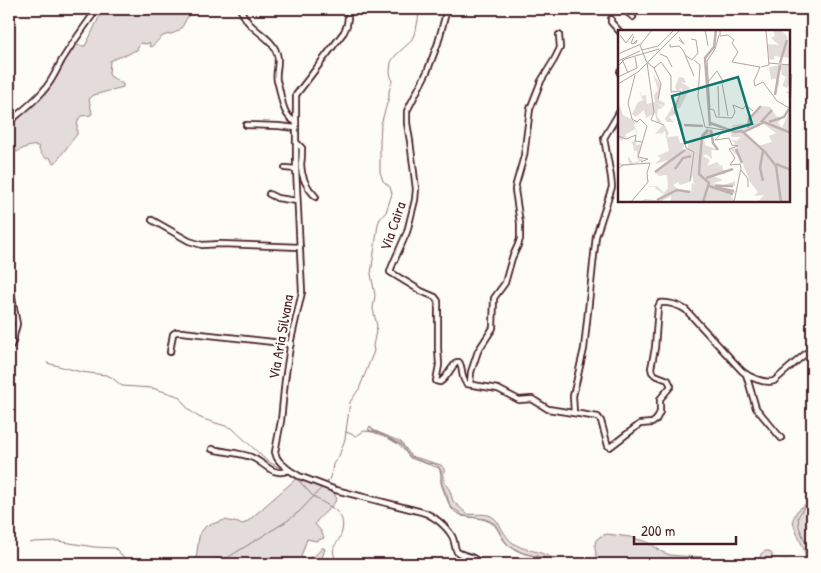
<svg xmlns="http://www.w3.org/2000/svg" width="821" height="573" viewBox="0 0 821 573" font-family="'Patrick Hand',sans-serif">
<rect width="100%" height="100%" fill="#fdfcf7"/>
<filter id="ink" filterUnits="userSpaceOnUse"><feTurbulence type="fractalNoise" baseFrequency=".02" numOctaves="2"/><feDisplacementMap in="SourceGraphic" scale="10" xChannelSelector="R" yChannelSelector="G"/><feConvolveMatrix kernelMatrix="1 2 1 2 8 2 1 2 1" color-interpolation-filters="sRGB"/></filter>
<g filter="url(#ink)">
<g fill="#e3dcda" stroke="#967e82">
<path d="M104,9h92c-3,2 -7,5 -9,9 -3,4 -4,10 -9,13 -4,3 -10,3 -15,5 -5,3 -7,8 -12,11l-2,-1 1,-2 -1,-2 -2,2 -7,-1 -3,7c-5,1 -7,4 -11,5 -6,2 -11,3 -16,6l-1,13 1,2 13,8v3l-29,8 -5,4 3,14 -1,2 -10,1 -2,2 -2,7v9l-21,28 -2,1 -2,-1 -2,-5 -4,1c-5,-3 -6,-6 -8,-12 -11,-2 -19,6 -29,9v-32l33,-27 12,-18 18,-33 13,1c7,-12 11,-25 19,-37z"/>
<path d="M370,426l3,4 28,12 10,14 30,9 3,4 1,14 5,8 3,10 14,13c8,1 17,-1 24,2 9,4 12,20 22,27 10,7 22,7 33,12 5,1 9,6 12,9h-6l-7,-6h-2l-1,-1 -17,-3 -16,-8 -4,-5 -10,-17 -5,-3 -5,-2 -23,-3 -3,-4 -7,-4 -2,-2 -3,-10 -5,-12v-11l-3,-6 -4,-3 -9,-1 -17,-7 -7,-11 -4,-2 -19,-10 -11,-3z"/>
<path d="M298,477l37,14v5l2,2c-5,12 -16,15 -22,26l6,7 3,7 -8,3 -9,-2 -6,17 2,3c10,-2 12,-2 19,-11h2l1,1 -5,15h-47l-1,-5 -1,-1 -30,6h-45v-5l3,-22 2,-5 5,-6 19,-6 13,3 5,1 5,-3z"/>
<path d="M812,499v65h-6c1,-18 -12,-29 -13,-45l4,-8z"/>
<path d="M607,534l23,3 17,5 4,2 11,8 8,3 10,1 24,1 10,4 40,1 4,-1c4,-6 1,-10 11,-10l3,3v5l2,3h13l15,2h-206c2,-8 -3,-15 0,-24l5,-4z"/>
</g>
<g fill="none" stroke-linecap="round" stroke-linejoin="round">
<g stroke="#91777b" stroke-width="1">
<polyline points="47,363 81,372 106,375 111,377 122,386 152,388 175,395 179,397 189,410 197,416 203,419 232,428 267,461 284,470"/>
<path d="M346,432l10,4 8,-5 9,1 11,4 16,9 10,13 29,10c3,6 1,9 2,15 0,2 9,24 10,25 10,12 26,7 39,14 9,5 10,15 16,21 3,3 6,5 10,7 10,6 28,5 34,14"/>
<path d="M288,474c5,3 9,5 13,9 4,4 7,8 11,12 12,11 35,14 30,36 -4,18 -14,11 -5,33"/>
<polyline points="30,543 34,542 58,541 94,547 115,548 130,564"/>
<polyline points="212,564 215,559 227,558 287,521 300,511 329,480 332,471 333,464 339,456 345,439 350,402 359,389 374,351 373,346 377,326 373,309 375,295 371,274 372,267 378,224 380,219 386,212 392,194 390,187 383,181 380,172 380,140 381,124 389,97 389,91 392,81 390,72 391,62 395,56 409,43 412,39 416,30 420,9"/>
<polyline points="810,564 810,554 799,527 798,517 804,507 812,501"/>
</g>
<g stroke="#4a1f2b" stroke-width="8">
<g id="minor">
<path d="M240,9c3,5 5,9 8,13 9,11 25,17 29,32 3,9 -2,18 0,27 5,13 4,35 19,41"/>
<path d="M349,9l-2,16 -3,7 -48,63v74l6,123 -11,48 -6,40 -4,41 -6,31 2,6 3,4 9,8 10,6 37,14 86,22c11,3 24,14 30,24 3,5 2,11 5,16 8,5 17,3 23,12"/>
<path d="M447,9l-9,34 -11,29 -20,39v12l3,18 6,48 -1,11 -8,32 -15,34 -2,6 31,19 14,6 3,4v47l1,17 -3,16 4,1c8,-5 10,-14 17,-20h2c5,7 1,16 8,22l31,5 21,11 13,-1 16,10 50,8 3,4 7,25 2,1 30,-23 12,-1 4,-3 4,-8v-13l11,-13 -3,-6 -13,-5 -3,-3 -1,-4 4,-20 3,-41 2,-4c8,-1 19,2 26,7l56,61c7,6 22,13 32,10l38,-33"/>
<polyline points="623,9 633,17"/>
<polyline points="611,19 611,22 620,32"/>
<polyline points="620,72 620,73"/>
<path d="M9,122c12,-10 25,-20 35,-32 8,-9 12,-19 18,-30 11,-18 23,-34 35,-51"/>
<polyline points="246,125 278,126 296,128"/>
<path d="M296,142l6,6c0,5 0,11 -1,16 0,13 6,24 15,33"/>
<polyline points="285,168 296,169"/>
<polyline points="269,194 277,198 297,201"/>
<polyline points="152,220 189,241 202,245 221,244 300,247"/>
<polyline points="9,290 11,293 17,324 14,336 9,336"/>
<polyline points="9,348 13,342 14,336"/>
<polyline points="170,352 173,334 176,332 182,332 291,344"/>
<polyline points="746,374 756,408 781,438"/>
<polyline points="470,384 471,372 478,351 493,328 494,298 505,283 512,258 518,245 520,239 520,223 515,190 516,184 524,156 530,109 541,81 554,60 560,48 559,35"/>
<polyline points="9,403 9,410"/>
<polyline points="574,413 573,396 584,349 596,236 612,187 611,177 604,138 620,111"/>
<path d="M212,449c12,3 28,4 39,8 13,5 22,21 38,13"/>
</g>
</g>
<use href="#minor" stroke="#fdfcf7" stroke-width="4.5"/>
</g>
</g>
<g text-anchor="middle" stroke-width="4.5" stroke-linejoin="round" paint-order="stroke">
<g font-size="15" fill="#4a1f2b" stroke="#fdfcf7">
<text transform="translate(393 226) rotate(-71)" y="5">Via Caira</text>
<text transform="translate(281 337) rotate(-80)" y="5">Via Aria Silvana</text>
</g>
</g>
<g transform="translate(618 30)">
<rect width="172" height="172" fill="#fdfcf7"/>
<path d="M155,0h8l6,6 3,22 -16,-2v4l-5,-1 -2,-15 12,1 -8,-7 4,-2zM172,29l-1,25v10l-4,-2 4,-1v-6l-2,3 -5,-2 4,-9 -5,-3 1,-4 -4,4 1,13 -4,-9 -4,2 -2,-13 19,-3zM35,44l8,11 -2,15 6,3 -1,4 -6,-4 5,5 -5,1 -1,7 5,7 -5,-1 -2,-9 -9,5 -2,-8 -8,7 -4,-3 6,-12 5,-2 -2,-4 -1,-5 2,5 4,-1 1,9 8,-2 -1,-7 4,-5zM61,47l5,1 2,5 -5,-1 9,6 -10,20 -5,1 3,4 -9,4 5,5h-7l-2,-3 17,-28v-3l-5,3 -2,-4zM1,74l4,11 14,7 -3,3 5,11 -4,-7 -10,6 6,8 5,-4v6l5,-1 -3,14 6,2 -12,5 -12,1 -2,-3 11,2 -1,-9 5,7 6,-2 -2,-3v-7h-3l-1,-6 -8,-8 -3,4 -4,-3zM144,76l8,1 6,9 6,2 -4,5 4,5 8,-19v93h-32l6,-7 -10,1 4,-4 -8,-10 -9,-23 -11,-10 8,-1 -7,-9 5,2 5,-4h-9l-2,-8h-4l-2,-2h-4l-8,-5 20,8 1,-5 17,-2 -1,-4zM143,92l15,11 -7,3 3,6 -15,4 -14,-13zM46,94l5,9 -2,4 11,-1 2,7h5l-3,7 6,-2v-6l13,-2v-6l6,-6 4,1 -2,10 -2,-4 -3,2 1,8 13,5h-7l1,9 -6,-5 -3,2 7,4 -3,6 10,-4 3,3 -4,3 6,-3 1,5h3l-1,4 -14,1 12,5 -10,3 10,2 4,-1 -1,-3v-1l1,4 8,-3v5h-19l20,5 -5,6 5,5h-65v-6l-11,6h-20l5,-3 11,1 8,-6 -9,-6 1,-1 -10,-1h11l7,7 4,-5 -1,-13 -8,1 -4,-4 13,-12 -13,4 6,-6 -4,-2 12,-5 -4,-20 -5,4 1,-2 -6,1zM75,145v7l3,3 -4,-2 -1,8 -13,-2 -5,-4 5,-3 2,3 10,-3z" fill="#e3dcda" fill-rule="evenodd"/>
<path fill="none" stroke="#c0b1b1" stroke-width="2.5" d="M162,33l7,-23M157,65l5,-30M172,68l1,-24M143,92l11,-12M151,92l15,-5 5,-8M92,93l25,9 7,-1 23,21 11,14 5,36M66,95l19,1M92,96l-5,-68 9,-11 2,-17M130,98l1,-9 12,-13M93,100l2,13 5,7M126,102l20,-10 27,11M118,119l6,14M158,134l15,6M57,139l8,-11 8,-2M37,142l30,-22M88,148l27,-9M145,151l-3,-13 3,-17M91,156l24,8M97,156h18M99,158l17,3M39,170l20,-10 13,2M85,172l6,-19 -10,-9 1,-15 2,-22 6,-7"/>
<path fill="none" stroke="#b5a4a5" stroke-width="1" d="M87,0l3,16M102,1v5l8,-1 6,5 -2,3 6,9 -6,10 28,5 -6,14 1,5 8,-4 14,19 14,8M2,5l6,8 7,-9M101,5l-4,14 -8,12 3,48 4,1 2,7 16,1 3,-6 -2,-7 10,4 3,-4 7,6M16,6l-3,7 2,1 1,-1h2l1,-3 -3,3M61,10l5,4 -5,-7M52,14v3l9,-1 4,4 11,26M22,15l6,16 8,7 7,16 -3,15M24,20l16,-4 16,-16M0,24l23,-10 11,-14M42,24l7,3 5,10M67,25l7,5 6,-7 -2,-13 -5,-1M4,29l6,14M76,30l6,5 -2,32 7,30 19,3 -9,10 14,-2 3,7 6,1 -9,3 6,9 -5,7 10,-1 1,4 -7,34M0,31l22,-10M29,33l7,49 -3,8 13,5M151,33l21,2M0,36l7,-7 34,-10M143,37l8,-2 -3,-35M36,38l7,-6 10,14v16l10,-1 -7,21 7,10 -3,2M17,45l-7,28 4,16 5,3 3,-3 7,7 -9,31 10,2 -7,3M0,47l19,-9 -2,-11M90,52l9,-11 7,12M104,53l6,33M0,54l20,-12 42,-42M100,56l1,30M63,93l3,15M0,106l8,3 10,-4 -1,6 7,1M66,108l2,10 8,4 -4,29M0,139l5,-4 27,-2 -3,10 1,9 -17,20M123,140l7,9v8"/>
<path fill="#0f766e" fill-opacity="0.15" stroke="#0f766e" stroke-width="2.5" d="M120,47l14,47 -67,19 -13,-47z"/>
<rect width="172" height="172" fill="none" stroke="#4a1f2b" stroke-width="2.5"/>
</g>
<rect width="821" height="573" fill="none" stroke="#fdfcf7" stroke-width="30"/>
<rect x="15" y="15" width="791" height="543" fill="none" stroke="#4a1f2b" stroke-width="2" filter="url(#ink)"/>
<path d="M634 536v8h102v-8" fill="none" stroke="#4a1f2b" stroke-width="2.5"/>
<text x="641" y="536" font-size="15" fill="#4a1f2b" stroke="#fdfcf7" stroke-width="4" paint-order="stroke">200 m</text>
</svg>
